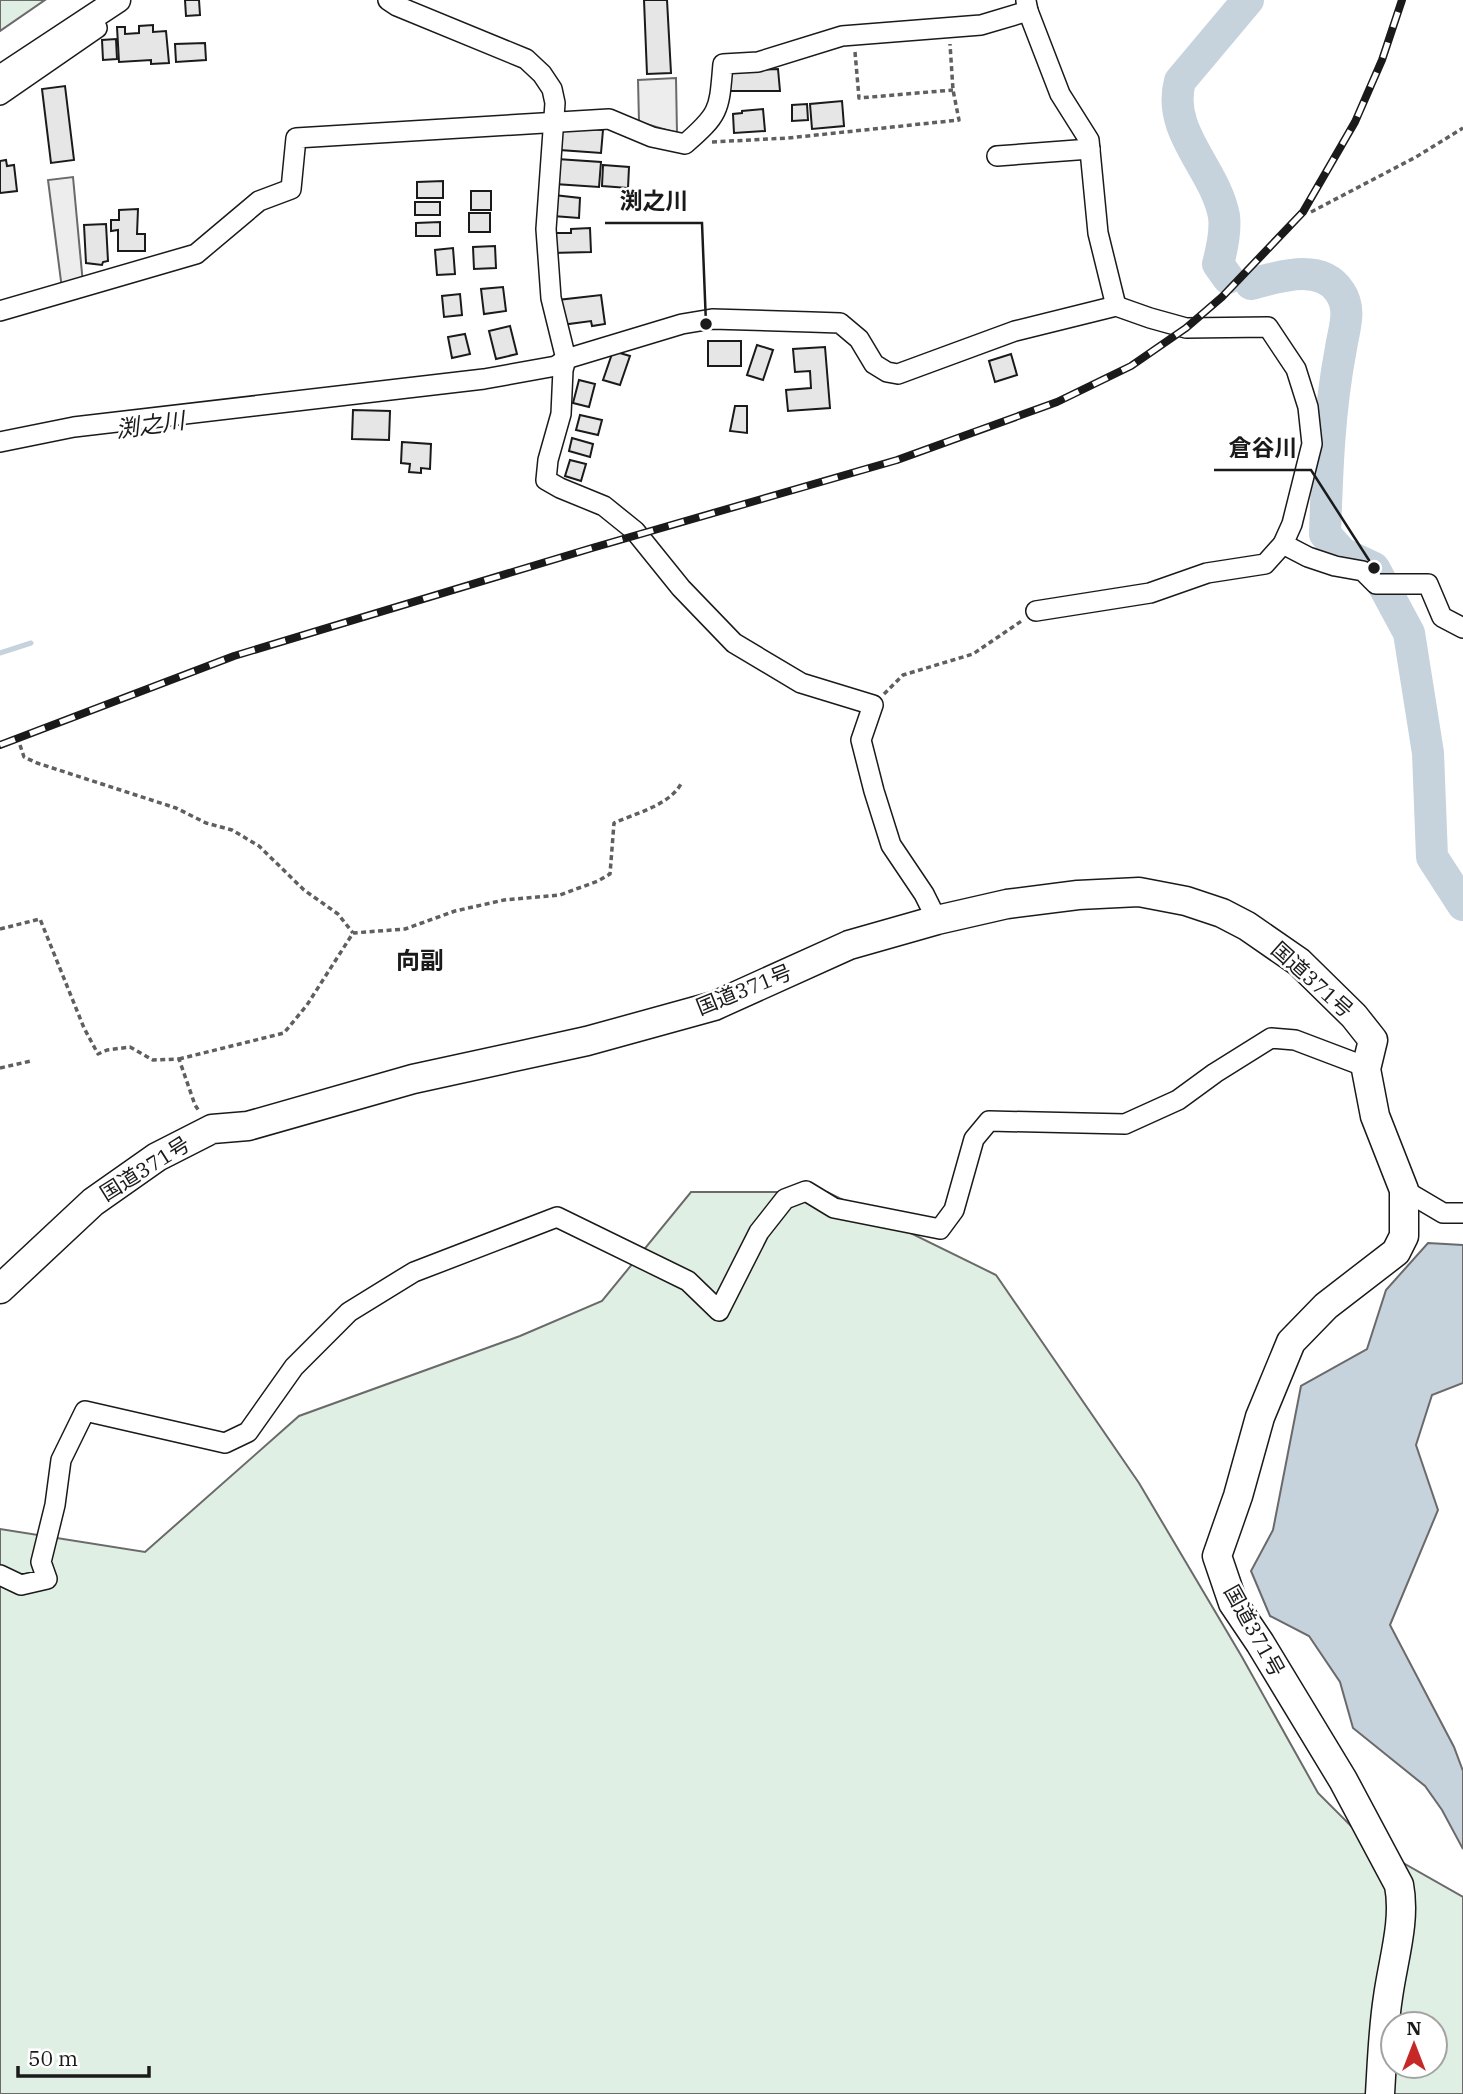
<svg xmlns="http://www.w3.org/2000/svg" width="1463" height="2094" viewBox="0 0 1463 2094" font-family="'IBM Plex Serif','Noto Sans JP',serif">
<rect width="100%" height="100%" fill="#fff"/>
<g fill="#e0efe3" stroke="#6a6a6a" stroke-width="2" fill-rule="evenodd">
<polygon points="0,0 45,0 0,31"/>
<path d="M691,1192h136l169,83 143,208 103,174 76,136 50,50 95,54v197h-1463v-565l145,23 154,-136 221,-80 82,-35zM1393,2024h42v42h-42z"/>
</g>
<g fill="#ededed" stroke="#6a6a6a" stroke-width="2">
<polygon points="676,78 677,133 639,122 638,80"/>
<polygon points="73,177 83,284 62,289 48,180"/>
</g>
<polygon fill="#c6d2dc" stroke="#6a6a6a" stroke-width="2" points="1428,1243 1463,1245 1463,1383 1432,1395 1416,1445 1438,1510 1390,1625 1454,1747 1463,1771 1463,1849 1442,1810 1425,1786 1353,1728 1340,1682 1309,1636 1270,1616 1251,1571 1273,1530 1301,1386 1367,1349 1386,1290"/>
<g fill="none" stroke-linecap="round" stroke-linejoin="round">
<polyline stroke="#c6d2dc" stroke-width="5" points="0,653 31,643"/>
<g stroke="#c6d2dc" stroke-width="32">
<path d="M1228,278l-10,-14c4,-15 8,-32 6,-48 -9,-48 -58,-84 -44,-135l68,-81"/>
<path d="M1251,284c27,-7 70,-22 89,8 12,18 4,36 1,56 -12,62 -14,124 -16,186l17,19 32,15 35,65 19,120 4,104 31,48"/>
</g>
</g>
<g fill="#e6e6e6" stroke="#1a1a1a" stroke-width="2">
<polygon points="185,0 199,0 200,15 186,16"/>
<polygon points="644,0 667,0 671,73 647,74"/>
<polygon points="153,25 153,32 166,31 169,63 151,64 151,60 119,62 117,27 125,27 125,34 139,33 139,26"/>
<polygon points="116,39 117,59 103,60 102,40"/>
<polygon points="205,43 206,60 176,62 175,44"/>
<polygon points="778,69 780,91 726,91 728,75 734,71"/>
<polygon points="65,86 74,160 51,163 42,89"/>
<polygon points="842,101 844,126 812,129 810,104"/>
<polygon points="807,104 808,120 792,121 792,105"/>
<polygon points="763,109 765,131 734,133 733,114 742,113 742,111"/>
<polygon points="562,127 603,130 601,153 560,150"/>
<polygon points="557,159 601,162 599,187 555,184"/>
<polygon points="6,160 7,166 14,165 17,191 0,193 0,161"/>
<polygon points="603,165 629,167 628,188 602,186"/>
<polygon points="443,181 443,198 417,198 417,182"/>
<rect x="471" y="191" width="20" height="19"/>
<polygon points="554,195 580,198 579,218 553,216"/>
<rect x="415" y="202" width="25" height="13"/>
<polygon points="138,209 137,234 145,234 145,251 118,251 118,230 111,231 111,220 119,220 119,210"/>
<rect x="469" y="213" width="21" height="19"/>
<polygon points="440,222 440,236 416,236 416,223"/>
<polygon points="106,224 108,261 103,262 102,265 86,263 84,225"/>
<polygon points="590,228 591,252 551,253 551,233 571,233 571,229"/>
<polygon points="495,246 496,268 474,269 473,247"/>
<polygon points="453,248 455,274 437,275 435,250"/>
<polygon points="503,287 506,311 484,314 481,289"/>
<polygon points="460,294 462,315 444,317 442,296"/>
<polygon points="601,295 605,324 592,326 591,321 561,325 558,300"/>
<polygon points="510,326 517,354 496,359 489,331"/>
<polygon points="465,334 470,354 452,358 448,337"/>
<rect x="708" y="341" width="33" height="25"/>
<polygon points="757,345 773,350 763,380 747,375"/>
<polygon points="825,347 830,408 788,411 786,390 811,388 810,371 795,372 793,349"/>
<polygon points="613,351 630,356 620,385 603,380"/>
<polygon points="1011,354 1017,375 995,382 989,361"/>
<polygon points="579,380 595,384 589,407 573,403"/>
<polygon points="735,406 747,406 747,433 730,431"/>
<polygon points="353,410 390,411 389,440 352,439"/>
<polygon points="580,415 602,420 598,435 576,430"/>
<polygon points="572,438 593,444 590,457 569,451"/>
<polygon points="402,442 431,444 430,469 421,468 421,473 409,472 410,464 401,463"/>
<polygon points="570,460 586,464 581,481 565,476"/>
</g>
<g fill="none" stroke-linecap="round" stroke-linejoin="round">
<g stroke="#1a1a1a" stroke-width="22">
<g id="minor">
<polyline points="388,0 397,6 526,59 542,74 552,89 555,103 546,229 551,298 566,359 563,370 561,414 548,460 546,480 560,488 604,506 635,531 681,588 734,643 801,683 873,705 861,740 874,791 891,845 924,894 937,920"/>
<polyline points="1026,1 1028,11 1060,94 1089,140 1098,233 1116,306"/>
<polyline points="0,95 97,28"/>
<polyline points="997,156 1090,149"/>
<path d="M0,311l196,-57 63,-53 32,-12 5,-51 313,-19 43,18 33,7c36,-31 34,-35 38,-80l35,-2 84,-26 139,-11 47,-14"/>
<polyline points="0,442 74,427 484,379 556,366 566,359 682,324 712,319 811,322 840,323 859,339 874,364 887,372 898,374 1015,331 1116,306 1150,318 1186,328 1268,327 1296,369 1308,407 1312,444 1292,524 1283,544 1265,564 1207,573 1150,593 1036,611"/>
<polyline points="1283,544 1308,557 1335,566 1363,571 1376,584 1428,584 1442,617 1463,628"/>
<polyline points="1404,1190 1443,1213 1463,1213"/>
<polyline points="0,1575 21,1585 47,1579 41,1562 55,1505 61,1460 85,1411 225,1443 248,1432 294,1367 349,1312 414,1272 557,1217 688,1281 719,1311 759,1232 785,1199 806,1191 834,1208 940,1229 954,1210 974,1139 989,1121 1125,1124 1178,1100 1215,1073 1271,1038 1295,1040 1361,1065 1366,1069"/>
</g>
</g>
<g stroke="#1a1a1a" stroke-width="27">
<polyline id="major" points="0,78 118,0"/>
</g>
<g stroke="#1a1a1a" stroke-width="31">
<path id="highway" d="M0,1289l93,-87 64,-45 55,-28 36,-3 165,-47 174,-38 127,-35 135,-61 88,-25 70,-16 71,-9 61,-3 47,9 36,12 25,13 52,36 55,54 19,24 -7,29 9,47 29,74v46l-8,16 -70,54 -35,36 -31,75 -22,79 -21,60 16,47 27,40 83,137 56,105c7,36 -6,75 -11,112 -5,32 -6,64 -8,97"/>
</g>
<g stroke="#5f5f5f" stroke-width="3.5" stroke-dasharray="5 3.5" stroke-linecap="butt">
<polyline points="855,52 859,98 953,90"/>
<polyline points="712,142 788,138 959,120 953,90 950,44"/>
<polyline points="1311,212 1416,157 1463,128"/>
<polyline points="884,694 903,675 973,654 1023,620"/>
<polyline points="20,745 24,757 37,763 176,808 206,823 232,830 259,846 304,890 338,914 353,933"/>
<polyline points="0,929 40,919 84,1028 98,1054 107,1050 130,1047 153,1060 179,1059 195,1105 199,1111"/>
<path d="M179,1059l105,-26 23,-28 46,-72 52,-4 50,-18 49,-11 56,-5 38,-14 12,-7 4,-51c22,-10 54,-17 67,-39"/>
<polyline points="0,1068 31,1061"/>
</g>
<use href="#minor" stroke="#fff" stroke-width="19"/>
<use href="#major" stroke="#fff" stroke-width="24"/>
<use href="#highway" stroke="#fff" stroke-width="28"/>
<g stroke="#1a1a1a" stroke-width="8">
<polyline id="rail" points="0,745 234,656 592,548 897,460 1057,402 1131,366 1186,328 1222,297 1303,212 1355,122 1382,60 1402,0"/>
</g>
<use href="#rail" stroke="#fff" stroke-width="5" stroke-dasharray="16" stroke-linecap="butt"/>
</g>
<g text-anchor="middle" stroke-width="5" stroke-linejoin="round" paint-order="stroke">
<g font-size="21" fill="#1a1a1a" stroke="#fff">
<text transform="translate(1312 980) rotate(42)" y="7">国道371号</text>
<text transform="translate(744 990) rotate(-22)" y="7">国道371号</text>
<text transform="translate(145 1169) rotate(-32)" y="7">国道371号</text>
<text transform="translate(1254 1631) rotate(61)" y="7">国道371号</text>
</g>
<g font-size="23" font-style="italic" fill="#1a1a1a" stroke="#fff">
<text transform="translate(150 425) rotate(-8)" y="8">渕之川</text>
</g>
<g font-size="24" font-weight="bold" fill="#1a1a1a" stroke="#fff">
<text x="420" y="969">向副</text>
</g>
</g>
<path fill="none" stroke="#1a1a1a" stroke-width="2.5" d="M706 324L702 223H605M1374 568L1311 470H1214"/>
<g fill="#1a1a1a" stroke="#fff" stroke-width="2.5">
<circle cx="706" cy="324" r="7"/>
<circle cx="1374" cy="568" r="7"/>
</g>
<g font-size="23" text-anchor="middle" font-weight="bold" fill="#1a1a1a" stroke="#fff" stroke-width="5" stroke-linejoin="round" paint-order="stroke">
<text x="654" y="209">渕之川</text>
<text x="1263" y="456">倉谷川</text>
</g>
<g transform="translate(1414 2045)"><circle r="33" fill="#ffffff" stroke="#a3a3a3" stroke-width="2"/>
<path d="M0-5L12 26L0 18L-12 26Z" fill="#c62828"/>
<text y="-10" font-size="19" font-weight="bold" text-anchor="middle" fill="#1a1a1a">N</text>
</g>
<path d="M18 2066v10h131v-10" fill="none" stroke="#1a1a1a" stroke-width="3.5"/>
<text x="28" y="2066" font-size="21" fill="#1a1a1a" stroke="#ffffff" stroke-width="5" paint-order="stroke">50 m</text>
</svg>
